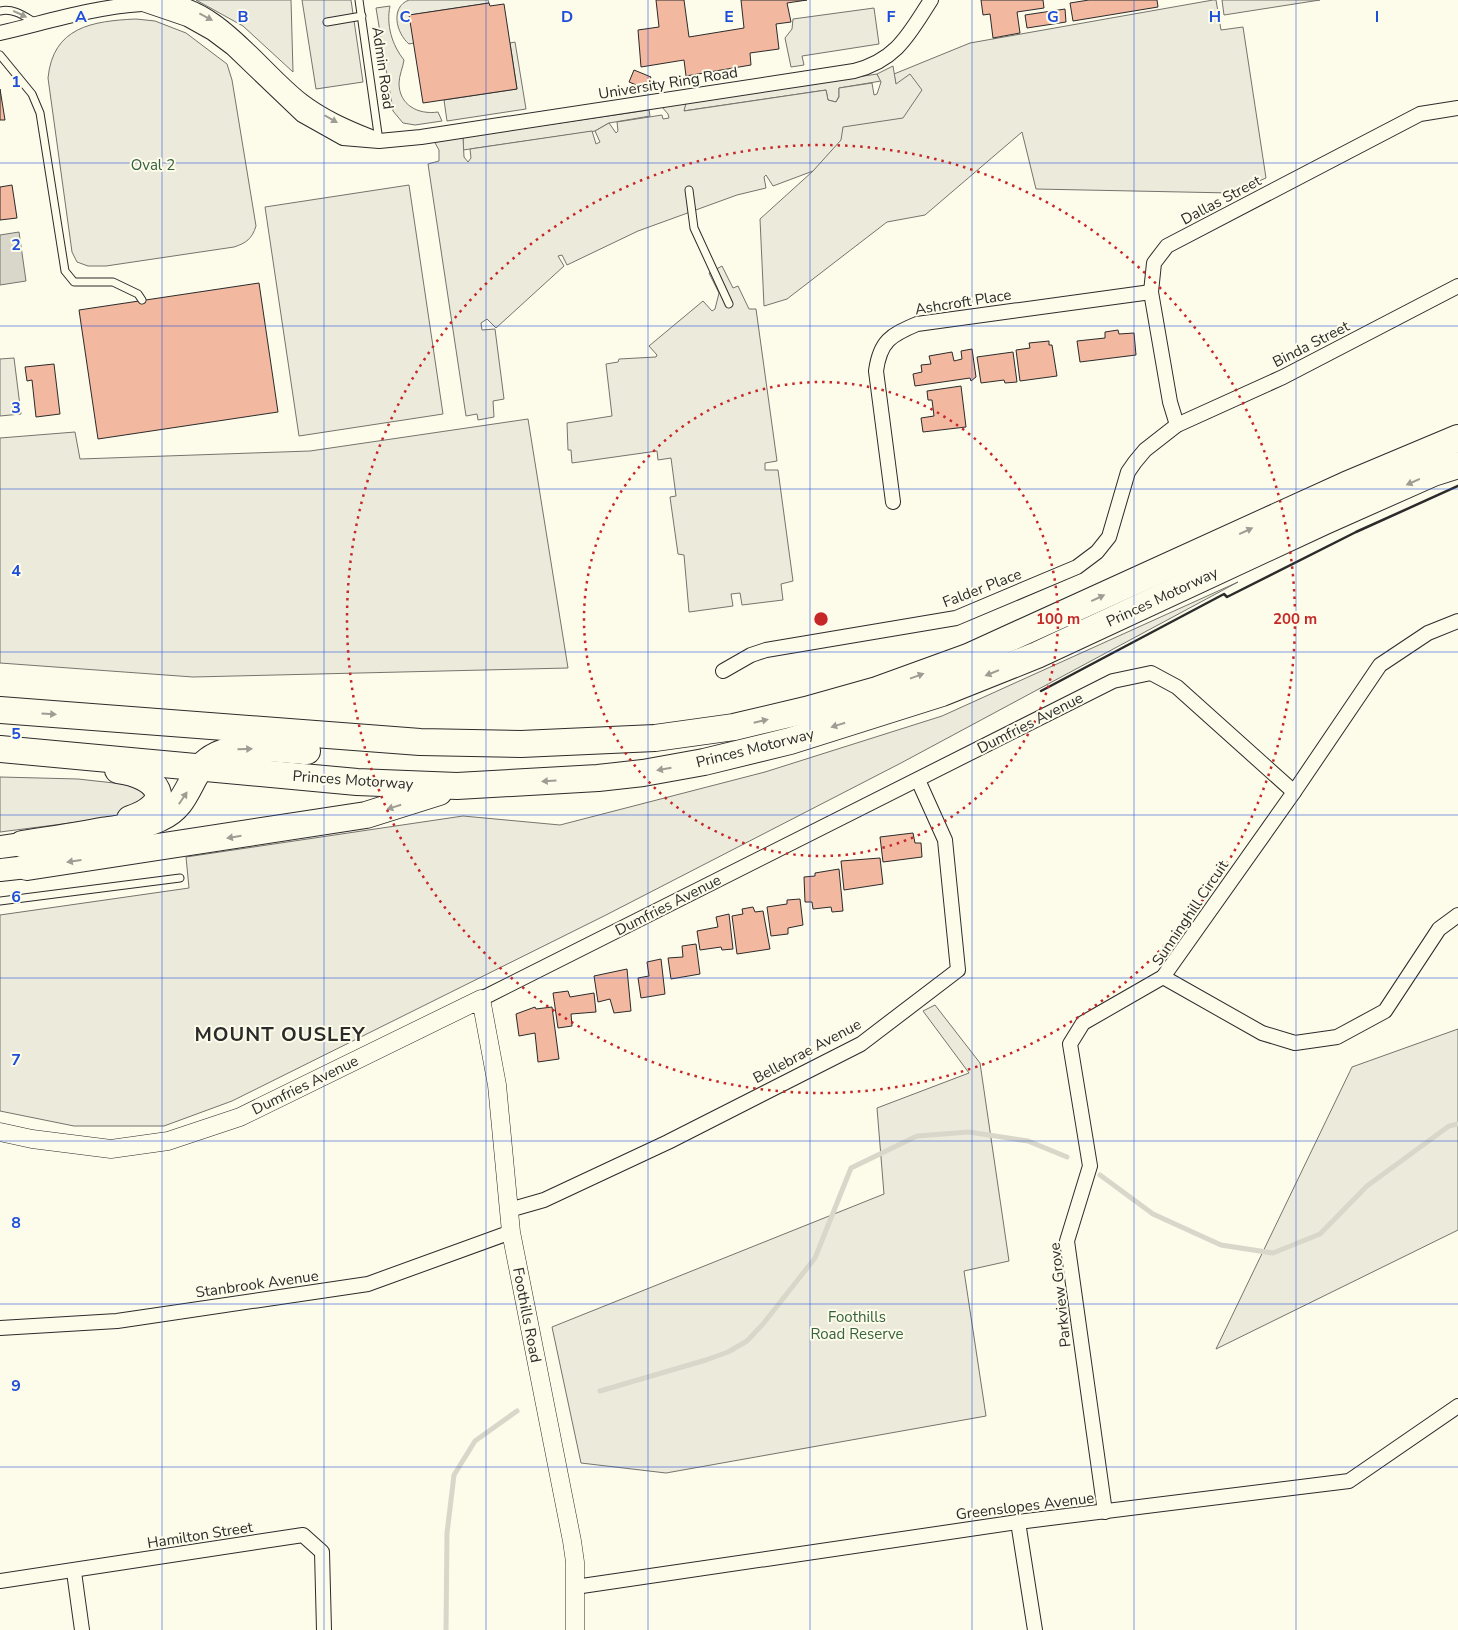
<svg xmlns="http://www.w3.org/2000/svg" width="1458" height="1630" viewBox="0 0 1458 1630" font-family="'Nunito Sans',sans-serif">
<rect width="100%" height="100%" fill="#fdfbea"/>
<g fill="#ecebdb" stroke="#74746e">
<polygon points="196,0 291,0 293,72 243,26"/>
<path d="M409,0h79l1,3 -79,12 4,28 -5,1c-13,-11 -19,-37 0,-44z"/>
<polygon points="1213,0 1216,0 1221,30 1243,27 1266,178 1231,193 1036,189 1022,132 925,215 887,222 787,299 764,306 760,219 813,171 843,126 896,85 894,74 970,43"/>
<path d="M390,6c-4,19 2,39 14,54 -1,7 -5,16 -5,23 0,22 19,32 39,29l4,9 -27,4 -12,-2 -10,-12 -17,-103z"/>
<path d="M136,19l19,2 31,12 41,31 5,16 24,146c-4,13 -10,17 -22,21l-128,19h-18l-11,-4 -5,-10 -24,-174c5,-51 44,-57 88,-59z"/>
<polygon points="515,42 526,109 447,121 444,100 517,89 510,43"/>
<polygon points="877,74 881,81 839,88 839,96 836,102 828,100 826,90 683,111 686,103"/>
<polygon points="649,110 650,116 609,123 595,131 463,150 463,137"/>
<polygon points="409,185 443,414 299,436 265,207"/>
<polygon points="14,358 21,414 0,416 0,359"/>
<polygon points="528,419 568,668 193,677 0,663 0,438 75,432 80,459 310,451"/>
<polygon points="1238,582 901,763 606,915 232,1101 164,1126 74,1126 0,1111 0,915 189,888 186,857 463,816 560,825 765,772 942,716"/>
<polygon points="0,777 78,779 132,785 147,794 117,817 0,832"/>
<polygon points="935,1005 980,1063 1009,1261 964,1271 986,1416 666,1473 581,1463 552,1327 884,1194 877,1108 969,1073 923,1011"/>
<polygon points="1458,1029 1458,1230 1216,1349 1352,1067"/>
</g>
<g fill="#eceadb" stroke="#74746e">
<polygon points="302,0 351,0 363,82 316,89"/>
<polygon points="1222,0 1320,0 1224,15"/>
<polygon points="874,8 879,44 802,56 804,65 791,67 785,38 792,29 793,19"/>
<polygon points="893,66 896,84 910,74 922,90 903,118 843,127 841,140 813,171 773,186 766,175 764,177 766,188 737,195 638,231 567,265 562,255 558,256 564,266 496,328 487,319 481,323 482,330 495,329 504,399 493,401 494,417 478,420 477,414 466,416 428,164 439,161 439,150 434,141 463,137 464,157 468,162 471,158 470,149 592,131 596,144 600,142 595,131 609,123 616,133 618,131 617,122 662,115 663,119 669,118 668,114 662,107 686,103 684,111 826,90 828,100 836,102 839,97 839,88 872,83 874,95 877,94 881,82 877,74"/>
<polygon points="722,266 733,288 738,286 749,309 756,309 777,461 765,463 765,470 778,470 793,581 781,584 783,600 742,605 740,593 731,594 733,606 689,612 684,555 678,554 670,497 676,496 671,458 658,460 657,451 572,463 571,450 568,450 567,423 612,416 606,364 618,362 619,359 656,357 657,355 649,346 703,301 712,311 715,309 719,293 709,273"/>
</g>
<polygon fill="#d8d7c9" stroke="#74746e" points="19,232 26,281 0,285 0,235"/>
<g fill="none" stroke-linecap="round" stroke-linejoin="round">
<g stroke="#d8d7c9" stroke-width="5">
<polyline points="1100,1175 1153,1214 1221,1245 1273,1253 1320,1234 1367,1186 1449,1126 1458,1124"/>
<polyline points="600,1391 706,1360 728,1352 747,1341 763,1324 815,1258 851,1168 917,1136 969,1132 1028,1141 1067,1157"/>
<polyline points="446,1630 447,1533 454,1475 475,1441 517,1411"/>
</g>
</g>
<g fill="#f2b8a0" stroke="#2b2b2b">
<polygon points="656,0 684,0 689,37 744,28 741,0 807,0 787,3 791,22 776,24 779,49 750,53 751,65 686,76 684,60 641,67 638,30 659,27"/>
<polygon points="981,0 1043,0 1044,8 1017,12 1020,33 993,38 990,14 983,15"/>
<polygon points="1089,0 1157,0 1158,7 1073,21 1070,3"/>
<polygon points="489,3 490,6 504,4 517,89 423,103 409,15"/>
<polygon points="1065,9 1066,22 1027,28 1025,15"/>
<polygon points="634,70 651,77 646,89 629,82"/>
<polygon points="0,89 5,120 0,120"/>
<polygon points="12,185 17,218 0,220 0,187"/>
<polygon points="259,283 278,412 98,439 79,310"/>
<polygon points="1118,330 1119,334 1134,333 1136,355 1080,362 1077,341 1105,338 1105,332"/>
<polygon points="1049,341 1049,345 1052,345 1057,376 1020,381 1016,350 1030,348 1029,343"/>
<polygon points="972,349 976,377 971,381 970,378 915,386 913,374 922,372 921,365 931,364 929,356 952,352 954,361 962,359 961,351"/>
<polygon points="1013,352 1017,382 1005,383 1004,380 981,383 977,357"/>
<polygon points="54,364 60,414 36,417 32,380 27,381 25,367"/>
<polygon points="961,386 966,427 923,432 921,418 934,416 932,400 928,400 927,391"/>
<polygon points="913,833 915,843 921,843 922,857 883,862 880,837"/>
<polygon points="880,858 883,884 844,890 841,861"/>
<polygon points="839,869 843,911 832,912 831,907 813,909 812,902 805,902 804,877 815,876 815,873"/>
<polygon points="800,899 803,925 788,928 788,934 771,936 767,907 787,904 787,900"/>
<polygon points="753,907 755,912 763,911 770,949 737,954 732,916 743,914 742,909"/>
<polygon points="729,914 733,949 722,950 721,947 700,950 697,931 718,927 716,917"/>
<polygon points="696,944 700,974 671,979 668,958 683,957 682,946"/>
<polygon points="661,959 665,994 641,998 638,978 649,976 647,962"/>
<polygon points="627,969 631,1011 614,1013 610,999 598,1002 594,976"/>
<polygon points="568,991 570,997 594,993 596,1012 571,1014 572,1026 558,1028 553,993"/>
<polygon points="535,1007 536,1009 552,1007 559,1059 538,1062 535,1033 519,1036 516,1014"/>
</g>
<g fill="none" stroke-linecap="round" stroke-linejoin="round">
<g stroke="#2b2b2b" stroke-width="9">
<g id="service">
<polyline points="359,0 379,141"/>
<path d="M0,11c14,-3 24,5 36,12"/>
<polyline points="327,22 362,16"/>
<polyline points="0,55 32,94 40,113 65,271 74,282 113,282 138,294 142,300"/>
<polyline points="689,190 694,228 729,304"/>
<polyline points="0,901 180,878"/>
</g>
</g>
<g stroke="#2b2b2b" stroke-width="16">
<g id="minor">
<path d="M143,4l44,15 25,14 20,15 70,67 41,23 36,3 42,-4 433,-66c43,-11 55,-37 77,-71"/>
<path d="M0,33c47,-11 94,-26 142,-29 6,0 12,-3 18,-3 56,0 101,68 141,99 22,17 45,27 70,37"/>
<polyline points="1177,425 1170,402 1151,292 1154,263 1167,246 1420,114 1458,108"/>
<path d="M893,502l-17,-131c4,-30 15,-36 41,-47l234,-32"/>
<polyline points="723,671 751,655 766,650 956,618 1077,567 1097,552 1109,537 1128,472 1135,462 1145,450 1177,425 1283,377 1458,286"/>
<polyline points="1163,977 1262,1033 1295,1043 1337,1037 1385,1011 1439,929 1458,915"/>
<polyline points="481,999 1113,681 1151,673 1177,687 1294,792"/>
<polyline points="509,1210 544,1200 668,1142 861,1044 958,970 945,840 918,780"/>
<polyline points="0,1328 117,1321 368,1284 511,1232"/>
<polyline points="1105,1512 1067,1241 1090,1166 1070,1044 1083,1023 1163,977 1294,792 1380,665 1428,633 1458,621"/>
<polyline points="1018,1522 1035,1630"/>
<polyline points="74,1572 82,1630"/>
<polyline points="0,1581 303,1535 322,1552 324,1630"/>
<polyline points="575,1587 1018,1522 1349,1481 1458,1406"/>
</g>
</g>
<g stroke="#2b2b2b" stroke-width="19">
<polyline id="tertiary" points="0,1132 32,1139 111,1149 168,1141 240,1117 481,999 497,1085 511,1232 572,1541 575,1562 575,1630"/>
</g>
<g stroke="#2b2b2b" stroke-width="24">
<g id="primary">
<polyline points="0,847 22,844"/>
<polyline points="0,870 27,867"/>
</g>
</g>
<g stroke="#2b2b2b" stroke-width="28">
<g id="motorway">
<polyline points="0,710 420,742 521,744 655,738 734,727 806,710 877,690 968,657 1346,485 1458,438"/>
<polyline points="0,749 357,782 457,786 598,778 643,773 704,762 790,741 942,693 1037,655 1325,521 1433,473 1458,465"/>
<path d="M118,770c40,5 60,33 12,49"/>
<path d="M22,844c27,-4 53,-8 79,-13 20,-3 41,-4 59,-13 19,-8 25,-23 34,-40 20,-41 75,-29 113,-27"/>
<polyline points="27,867 366,815 439,792"/>
</g>
</g>
<use href="#service" stroke="#fdfbea" stroke-width="7"/>
<use href="#minor" stroke="#fdfbea" stroke-width="14"/>
<use href="#tertiary" stroke="#fdfbea" stroke-width="18"/>
<use href="#primary" stroke="#fdfbea" stroke-width="22"/>
<use href="#motorway" stroke="#fdfbea" stroke-width="26"/>
<polyline stroke="#2b2b2b" stroke-width="2.5" points="1041,691 1224,594 1227,597 1356,532 1458,486"/>
</g>
<defs><path id="oneway-solid" d="M-6-.8H1V-3.2L6.5 0L1 3.2V.8H-6Z" transform="scale(1.25)"/></defs>
<g fill="#9e9d94">
<use href="#oneway-solid" transform="translate(20 14) rotate(25)"/>
<use href="#oneway-solid" transform="translate(206 17) rotate(28)"/>
<use href="#oneway-solid" transform="translate(331 119) rotate(30)"/>
<use href="#oneway-solid" transform="translate(1413 482) rotate(156)"/>
<use href="#oneway-solid" transform="translate(1246 531) rotate(-25)"/>
<use href="#oneway-solid" transform="translate(1098 598) rotate(-25)"/>
<use href="#oneway-solid" transform="translate(992 673) rotate(158)"/>
<use href="#oneway-solid" transform="translate(917 676) rotate(-20)"/>
<use href="#oneway-solid" transform="translate(49 714) rotate(4)"/>
<use href="#oneway-solid" transform="translate(761 721) rotate(-13)"/>
<use href="#oneway-solid" transform="translate(838 725) rotate(163)"/>
<use href="#oneway-solid" transform="translate(245 749) rotate(-2)"/>
<use href="#oneway-solid" transform="translate(664 769) rotate(170)"/>
<use href="#oneway-solid" transform="translate(549 781) rotate(177)"/>
<use href="#oneway-solid" transform="translate(183 798) rotate(-56)"/>
<use href="#oneway-solid" transform="translate(394 807) rotate(162)"/>
<use href="#oneway-solid" transform="translate(234 837) rotate(171)"/>
<use href="#oneway-solid" transform="translate(74 861) rotate(172)"/>
</g>
<path fill="none" stroke="#1d4ed8" stroke-width="1" stroke-opacity="0.55" d="M162,0v1630M324,0v1630M486,0v1630M648,0v1630M810,0v1630M972,0v1630M1134,0v1630M1296,0v1630M0,163h1458M0,326h1458M0,489h1458M0,652h1458M0,815h1458M0,978h1458M0,1141h1458M0,1304h1458M0,1467h1458"/>
<g fill="none" stroke="#c62828" stroke-width="2.5" stroke-dasharray="2.5 5">
<circle cx="821" cy="619" r="237"/>
<circle cx="821" cy="619" r="474"/>
</g>
<g text-anchor="middle" stroke-width="4" stroke-linejoin="round" paint-order="stroke">
<g font-size="15" fill="#2b2b2b" stroke="#fdfbea">
<text transform="translate(383 68) rotate(82)" y="5">Admin Road</text>
<text transform="translate(668 83) rotate(-9)" y="5">University Ring Road</text>
<text transform="translate(1221 200) rotate(-28)" y="5">Dallas Street</text>
<text transform="translate(963 302) rotate(-9)" y="5">Ashcroft Place</text>
<text transform="translate(1311 344) rotate(-27)" y="5">Binda Street</text>
<text transform="translate(982 588) rotate(-21)" y="5">Falder Place</text>
<text transform="translate(1162 597) rotate(-25)" y="5">Princes Motorway</text>
<text transform="translate(1030 723) rotate(-27)" y="5">Dumfries Avenue</text>
<text transform="translate(755 748) rotate(-14)" y="5">Princes Motorway</text>
<text transform="translate(353 780) rotate(4)" y="5">Princes Motorway</text>
<text transform="translate(668 905) rotate(-27)" y="5">Dumfries Avenue</text>
<text transform="translate(1190 913) rotate(-56)" y="5">Sunninghill Circuit</text>
<text transform="translate(807 1051) rotate(-28)" y="5">Bellebrae Avenue</text>
<text transform="translate(305 1085) rotate(-26)" y="5">Dumfries Avenue</text>
<text transform="translate(257 1284) rotate(-8)" y="5">Stanbrook Avenue</text>
<text transform="translate(1060 1295) rotate(-96)" y="5">Parkview Grove</text>
<text transform="translate(527 1315) rotate(79)" y="5">Foothills Road</text>
<text transform="translate(1025 1506) rotate(-7)" y="5">Greenslopes Avenue</text>
<text transform="translate(200 1535) rotate(-9)" y="5">Hamilton Street</text>
</g>
<g font-size="15" fill="#34623c" stroke="#fdfbea">
<text x="153" y="170">Oval 2</text>
<text x="857" y="1322">Foothills<tspan x="857" dy="17">Road Reserve</tspan></text>
</g>
<g font-size="20" font-weight="bold" letter-spacing="1" fill="#2b2b2b" stroke="#fdfbea">
<text x="280" y="1041">MOUNT OUSLEY</text>
</g>
</g>
<g font-size="16" text-anchor="middle" font-weight="bold" fill="#1d4ed8" stroke="#fdfbea" stroke-width="4" stroke-linejoin="round" paint-order="stroke">
<text x="81" y="22">A</text>
<text x="243" y="22">B</text>
<text x="405" y="22">C</text>
<text x="567" y="22">D</text>
<text x="729" y="22">E</text>
<text x="891" y="22">F</text>
<text x="1053" y="22">G</text>
<text x="1215" y="22">H</text>
<text x="1377" y="22">I</text>
<text x="16" y="87">1</text>
<text x="16" y="250">2</text>
<text x="16" y="413">3</text>
<text x="16" y="576">4</text>
<text x="16" y="739">5</text>
<text x="16" y="902">6</text>
<text x="16" y="1065">7</text>
<text x="16" y="1228">8</text>
<text x="16" y="1391">9</text>
</g>
<circle cx="821" cy="619" r="8" fill="#c62828" stroke="#fdfbea" stroke-width="2.5"/>
<g font-size="15" text-anchor="middle" font-weight="bold" fill="#c62828" stroke="#fdfbea" stroke-width="4" stroke-linejoin="round" paint-order="stroke">
<text x="1058" y="624">100 m</text>
<text x="1295" y="624">200 m</text>
</g>
</svg>
